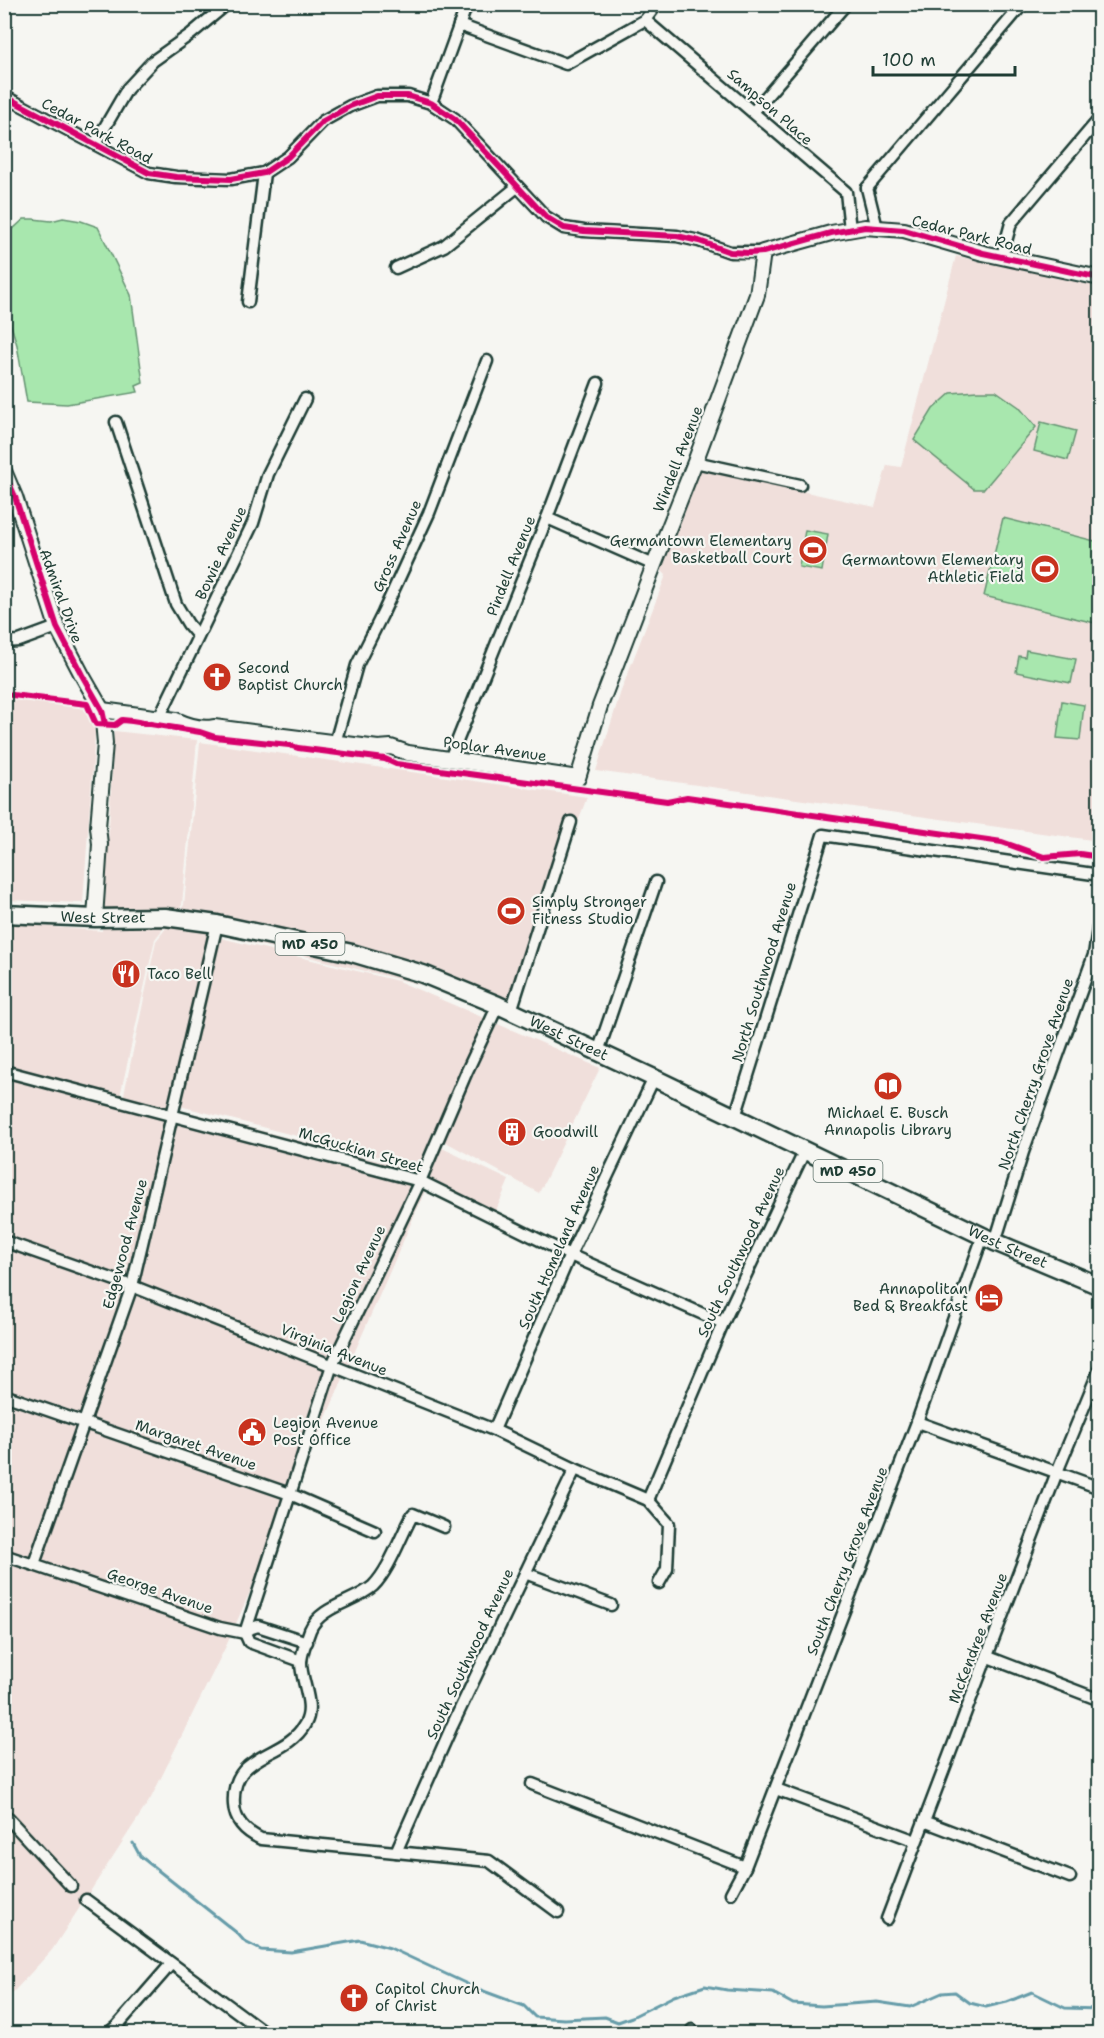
<svg xmlns="http://www.w3.org/2000/svg" width="1104" height="2038" viewBox="0 0 1104 2038" font-family="'Shantell Sans',sans-serif">
<rect width="100%" height="100%" fill="#f6f6f2"/>
<filter id="ink" filterUnits="userSpaceOnUse"><feTurbulence type="fractalNoise" baseFrequency=".0167" numOctaves="2"/><feDisplacementMap in="SourceGraphic" scale="12" xChannelSelector="R" yChannelSelector="G"/><feConvolveMatrix kernelMatrix="1 2 1 2 8 2 1 2 1" color-interpolation-filters="sRGB"/></filter>
<g filter="url(#ink)">
<g fill="#f0dfdb">
<polygon points="956,256 1099,286 1099,841 596,771 621,691 666,575 661,570 699,469 875,507 887,465 901,467"/>
<polygon points="4,695 86,707 95,732 83,903 5,900"/>
<polygon points="114,731 197,740 182,905 155,939 120,1096 5,1067 4,923 102,931 105,904"/>
<polygon points="200,742 587,797 511,1007 212,933 176,1109 414,1170 442,1148 509,1180 494,1215 425,1191 227,1644 151,1798 52,1950 5,2001 5,1069 122,1104 156,941 184,905"/>
<polygon points="221,938 398,981 600,1068 539,1193 444,1141 414,1166 180,1106"/>
</g>
<g fill="#a8e7ae" stroke="#649271" stroke-width="1.5">
<polygon points="63,218 81,221 98,227 131,295 143,383 136,386 138,392 67,404 27,402 17,345 5,306 5,232 14,228 24,219 33,219 51,221"/>
<polygon points="977,391 996,391 1019,407 1036,427 984,489 974,489 914,440 933,409 951,393"/>
<polygon points="1041,422 1076,431 1068,460 1034,451"/>
<polygon points="1003,518 1099,542 1099,624 984,596"/>
<polygon points="805,530 828,534 822,571 799,567"/>
<polygon points="1026,650 1076,659 1071,683 1016,672 1019,656 1025,657"/>
<polygon points="1062,701 1084,705 1080,740 1057,738"/>
</g>
<g fill="none" stroke-linecap="round" stroke-linejoin="round">
<polyline stroke="#669ca9" stroke-width="3" points="133,1843 140,1856 237,1933 245,1942 261,1950 291,1952 360,1940 390,1948 478,1989 524,2006 535,2017 564,2019 605,2017 618,2022 632,2017 674,1996 705,1986 727,1990 773,1993 793,2004 822,2006 877,2002 910,2007 942,1993 955,1992 970,2003 986,2007 1007,2002 1032,1992 1065,2008 1100,2009"/>
<g stroke="#1f3d34" stroke-width="15">
<g id="minor">
<polyline points="645,20 846,192 850,230"/>
<polyline points="459,25 566,64 645,20 657,4"/>
<polyline points="4,96 149,173 176,177 231,179 264,173 288,157 323,121 350,106 377,96 408,96 431,103 455,119 546,217 564,228 584,231 677,236 699,241 730,252 763,252"/>
<polyline points="431,103 467,4"/>
<polyline points="753,112 846,4"/>
<polyline points="95,144 127,89 153,61 191,34 227,4"/>
<polyline points="867,188 1023,4"/>
<polyline points="867,188 877,228"/>
<polyline points="1002,256 1011,223 1100,118"/>
<polyline points="396,268 444,246 517,187"/>
<polyline points="248,302 264,173"/>
<polyline points="116,422 176,604 188,624 198,636"/>
<polyline points="695,462 800,485"/>
<polyline points="547,518 654,565"/>
<polyline points="4,642 19,641 57,627"/>
<polyline points="159,718 253,523 268,474 305,399"/>
<polyline points="335,743 357,665 383,613 429,513 487,361"/>
<polyline points="450,759 547,518 598,383"/>
<polyline points="511,1011 571,822"/>
<polyline points="598,1052 656,882"/>
<polyline points="4,1071 420,1181 570,1255 723,1323"/>
<polyline points="735,1117 823,835 1100,875"/>
<polyline points="4,1241 132,1286 494,1430 575,1469 648,1500 669,1524 667,1569 659,1583"/>
<polyline points="995,1242 1023,1152 1094,955 1100,915"/>
<polyline points="4,1395 290,1494 375,1531"/>
<polyline points="917,1422 1100,1488"/>
<polyline points="494,1430 570,1255 654,1078"/>
<polyline points="648,1500 723,1323 805,1150"/>
<path d="M444,1527l-31,-13c-12,21 -23,55 -40,72 -18,16 -53,20 -63,44 -3,8 -8,22 -9,31 -1,19 15,44 4,63 -20,36 -75,27 -71,81 1,17 12,27 27,34l228,22 69,51"/>
<polyline points="4,1555 220,1628 245,1633"/>
<polyline points="34,1564 132,1286 217,924"/>
<polyline points="525,1573 611,1605"/>
<polyline points="246,1630 258,1626 307,1642"/>
<polyline points="245,1633 332,1365 420,1181 467,1071 498,1005"/>
<polyline points="245,1633 249,1642 301,1661"/>
<polyline points="988,1657 1100,1700"/>
<polyline points="532,1784 745,1867"/>
<polyline points="776,1789 916,1841"/>
<polyline points="4,1814 71,1886"/>
<polyline points="924,1821 1070,1877"/>
<polyline points="396,1852 452,1726 575,1469"/>
<polyline points="731,1893 745,1867 917,1422 983,1236"/>
<polyline points="86,1900 267,2034"/>
<polyline points="887,1919 1057,1472 1100,1368"/>
<polyline points="107,2034 116,2027 171,1964"/>
<polyline points="692,2034 692,2030"/>
</g>
</g>
<g stroke="#1f3d34" stroke-width="18">
<g id="tertiary">
<polyline points="4,471 15,497 57,627 82,675 102,710 105,743 98,827 100,844 95,918"/>
<path d="M102,710l74,10c11,5 25,10 38,7l164,21 13,-1 17,6 170,25 22,-72 54,-141 41,-103 62,-167 6,-43 68,-19 34,-6 39,3 79,23 117,25"/>
</g>
</g>
<g stroke="#1f3d34" stroke-width="21">
<g id="primary">
<path id="s1" d="M4,914l91,4 70,-1 52,7 135,29 71,21 75,31 156,73 341,164 105,44"/>
</g>
</g>
<use href="#minor" stroke="#f6f6f2" stroke-width="10"/>
<use href="#tertiary" stroke="#f6f6f2" stroke-width="14"/>
<use href="#primary" stroke="#f6f6f2" stroke-width="16"/>
<g stroke="#f6f6f2" stroke-width="10">
<g id="cycleway">
<polyline points="4,96 149,173 176,177 231,179 264,173 288,157 323,121 350,106 377,96 408,96 431,103 455,119 546,217 564,228 584,231 677,236 699,241 730,252 749,253 763,252 831,233 865,227 904,230 983,253 1100,278"/>
<polyline points="4,471 15,497 57,627 82,675 102,710 105,724"/>
<polyline points="4,694 87,704 96,724 115,725 122,720 132,721 200,732 215,737 289,745 298,748 385,759 396,764 667,801 687,797 1002,842 1044,857 1080,854 1100,857"/>
</g>
</g>
<use href="#cycleway" stroke="#d6006c" stroke-width="6"/>
</g>
</g>
<defs>
<g id="stadium-disc" transform="scale(1.5)"><circle r="9.5" fill="#c8321e" stroke="#f6f6f2"/><path d="M0-5a6.5 5 0 1 0 0 10a6.5 5 0 1 0 0-10ZM-3.5-1.8h7v3.6h-7Z" fill="#fff"/></g>
<g id="church-disc" transform="scale(1.5)"><circle r="9.5" fill="#c8321e" stroke="#f6f6f2"/><path d="M-1.2-6h2.4v3.5h3.3v2.4h-3.3V6h-2.4V-.1h-3.3v-2.4h3.3Z" fill="#fff"/></g>
<g id="restaurant-disc" transform="scale(1.5)"><circle r="9.5" fill="#c8321e" stroke="#f6f6f2"/><path d="M-5-6h1v4h1v-4h1v4h1v-4h1v5L-1.5 .5V6h-2V.5L-5-1ZM5-6V6H3V1.5H1.5Q1.5-4 5-6Z" fill="#fff"/></g>
<g id="library-disc" transform="scale(1.5)"><circle r="9.5" fill="#c8321e" stroke="#f6f6f2"/><path d="M-6-4Q-3-5.5-.7-3.5V5Q-3 3-6 4ZM6-4Q3-5.5 .7-3.5V5Q3 3 6 4Z" fill="#fff"/></g>
<g id="building-disc" transform="scale(1.5)"><circle r="9.5" fill="#c8321e" stroke="#f6f6f2"/><path d="M-4-6H4V6H1V3H-1V6H-4ZM-2.5-4.3h1.7v1.8h-1.7ZM.8-4.3h1.7v1.8H.8ZM-2.5-1h1.7V.8h-1.7ZM.8-1h1.7V.8H.8Z" fill="#fff"/></g>
<g id="hotel-disc" transform="scale(1.5)"><circle r="9.5" fill="#c8321e" stroke="#f6f6f2"/><path d="M-6-4.5h1.5V1H6V5H4.5V3h-9V5H-6ZM-4 0a1.8 1.8 0 1 1 3.6 0ZM.5 0V-2.5h3Q6-2.5 6 0Z" fill="#fff"/></g>
<g id="civic-disc" transform="scale(1.5)"><circle r="9.5" fill="#c8321e" stroke="#f6f6f2"/><path d="M-.6-6.5H3V-4.5H.6V-3L4-1V1h2V6H-6V1h2V-1L-.6-3ZM-1.2 2.5V6h2.4V2.5Z" fill="#fff"/></g>
</defs>
<g fill-rule="evenodd">
<use href="#stadium-disc" x="813" y="550"/>
<use href="#stadium-disc" x="1045" y="569"/>
<use href="#church-disc" x="217" y="677"/>
<use href="#stadium-disc" x="511" y="911"/>
<use href="#restaurant-disc" x="126" y="974"/>
<use href="#library-disc" x="888" y="1086"/>
<use href="#building-disc" x="512" y="1132"/>
<use href="#hotel-disc" x="989" y="1298"/>
<use href="#civic-disc" x="252" y="1432"/>
<use href="#church-disc" x="354" y="1998"/>
</g>
<g text-anchor="middle" stroke-width="4.5" stroke-linejoin="round" paint-order="stroke">
<g fill="#f6f6f2" stroke="#60746d" stroke-width="1.5">
<rect x="275.5" y="933" width="69" height="22" rx="4.5"/>
<rect x="813.5" y="1160" width="69" height="22" rx="4.5"/>
</g>
<g font-size="14" font-weight="bold" fill="#1f3d34">
<text x="310" y="949">MD 450</text>
<text x="848" y="1176">MD 450</text>
</g>
<g font-size="15" fill="#1f3d34" stroke="#f6f6f2">
<text transform="translate(770 107) rotate(41)" y="5">Sampson Place</text>
<text transform="translate(97 131) rotate(28)" y="5">Cedar Park Road</text>
<text transform="translate(972 235) rotate(14)" y="5">Cedar Park Road</text>
<text transform="translate(678 459) rotate(-69)" y="5">Windell Avenue</text>
<text transform="translate(397 546) rotate(-66)" y="5">Gross Avenue</text>
<text transform="translate(221 553) rotate(-65)" y="5">Bowie Avenue</text>
<text transform="translate(511 566) rotate(-68)" y="5">Pindell Avenue</text>
<text transform="translate(61 596) rotate(70)" y="5">Admiral Drive</text>
<text transform="translate(495 749) rotate(8)" y="5">Poplar Avenue</text>
<text dy="5" stroke="none"><textPath href="#s1" startOffset="99">West Street</textPath></text>
<text transform="translate(764 972) rotate(-73)" y="5">North Southwood Avenue</text>
<text dy="5" stroke="none"><textPath href="#s1" startOffset="585">West Street</textPath></text>
<text transform="translate(1036 1074) rotate(-71)" y="5">North Cherry Grove Avenue</text>
<text transform="translate(361 1150) rotate(16)" y="5">McGuckian Street</text>
<text transform="translate(125 1244) rotate(-75)" y="5">Edgewood Avenue</text>
<text transform="translate(559 1247) rotate(-66)" y="5">South Homeland Avenue</text>
<text dy="5" stroke="none"><textPath href="#s1" startOffset="1071">West Street</textPath></text>
<text transform="translate(741 1252) rotate(-65)" y="5">South Southwood Avenue</text>
<text transform="translate(359 1274) rotate(-65)" y="5">Legion Avenue</text>
<text transform="translate(334 1350) rotate(22)" y="5">Virginia Avenue</text>
<text transform="translate(196 1445) rotate(19)" y="5">Margaret Avenue</text>
<text transform="translate(847 1561) rotate(-69)" y="5">South Cherry Grove Avenue</text>
<text transform="translate(160 1591) rotate(19)" y="5">George Avenue</text>
<text transform="translate(978 1638) rotate(-69)" y="5">McKendree Avenue</text>
<text transform="translate(470 1654) rotate(-65)" y="5">South Southwood Avenue</text>
</g>
<g font-size="15" fill="#1f3d34" stroke="#f6f6f2" text-anchor="start">
<text x="792" y="546" text-anchor="end">Germantown Elementary<tspan x="792" dy="17">Basketball Court</tspan></text>
<text x="1024" y="565" text-anchor="end">Germantown Elementary<tspan x="1024" dy="17">Athletic Field</tspan></text>
<text x="238" y="673">Second<tspan x="238" dy="17">Baptist Church</tspan></text>
<text x="532" y="907">Simply Stronger<tspan x="532" dy="17">Fitness Studio</tspan></text>
<text x="147" y="979">Taco Bell</text>
<text x="888" y="1118" text-anchor="middle">Michael E. Busch<tspan x="888" dy="17">Annapolis Library</tspan></text>
<text x="533" y="1137">Goodwill</text>
<text x="968" y="1294" text-anchor="end">Annapolitan<tspan x="968" dy="17">Bed &amp; Breakfast</tspan></text>
<text x="273" y="1428">Legion Avenue<tspan x="273" dy="17">Post Office</tspan></text>
<text x="375" y="1994">Capitol Church<tspan x="375" dy="17">of Christ</tspan></text>
</g>
</g>
<rect width="1104" height="2038" fill="none" stroke="#f6f6f2" stroke-width="24"/>
<rect x="12" y="12" width="1080" height="2014" fill="none" stroke="#1f3d34" stroke-width="2" filter="url(#ink)"/>
<path d="M873 66v9h142v-9" fill="none" stroke="#1f3d34" stroke-width="3"/>
<text x="882" y="66" font-size="18" fill="#1f3d34" stroke="#f6f6f2" stroke-width="4.5" paint-order="stroke">100 m</text>
</svg>
